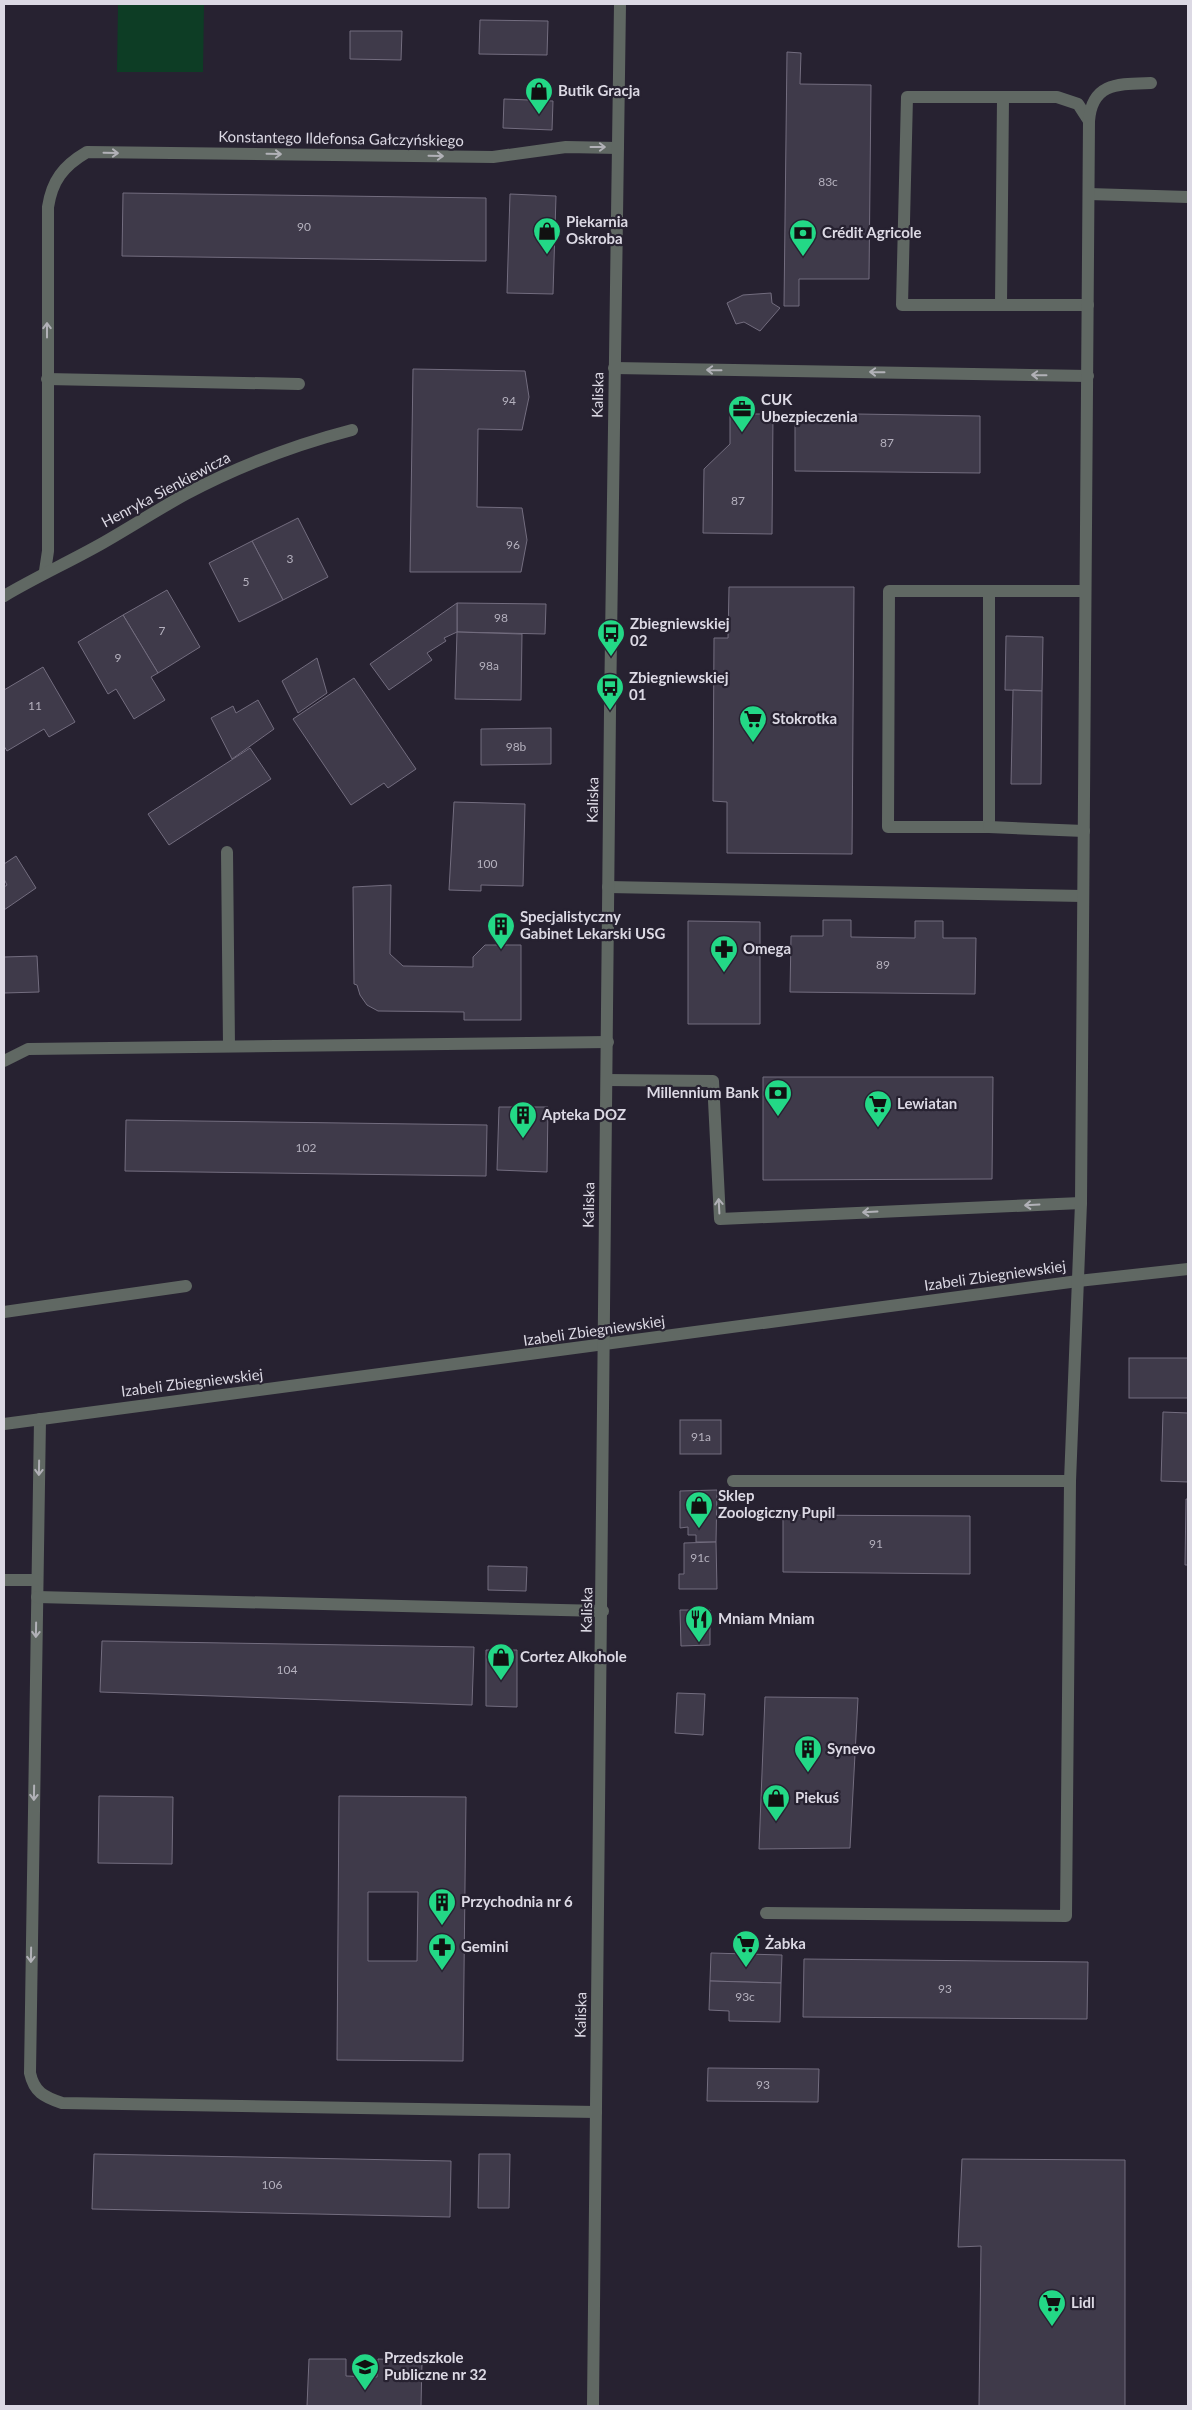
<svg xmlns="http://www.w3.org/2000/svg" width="1192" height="2410" viewBox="0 0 1192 2410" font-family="Lato,sans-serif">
<rect width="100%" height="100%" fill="#272231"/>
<polygon fill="#0d3d25" points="118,4 204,4 203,72 117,72"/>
<g fill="#3f3a4a" stroke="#736d7f" fill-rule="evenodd">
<polygon points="480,20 548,21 547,55 479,54"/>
<polygon points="350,31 402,31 401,60 350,59"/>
<polygon points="787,52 801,53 800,84 871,85 869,279 799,279 799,306 784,306"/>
<polygon points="504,99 553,101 552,130 503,128"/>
<polygon points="123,193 486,198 486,261 122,256"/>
<polygon points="510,194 556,196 553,294 507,293"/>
<polygon points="771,293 772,303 780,308 760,331 744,322 736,324 727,303 743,295"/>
<polygon points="413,369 525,371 529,397 522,430 478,429 477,507 522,508 527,540 521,572 410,572"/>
<polygon points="795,413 980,416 980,473 795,471"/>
<polygon points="730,414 773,414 772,534 703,533 704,469 730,444"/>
<polygon points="298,518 328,577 283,600 252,541"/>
<polygon points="252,541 283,600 239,622 209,563"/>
<polygon points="729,587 854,587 852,854 727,853 727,802 713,801 714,638 728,638"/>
<polygon points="167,590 200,647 158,673 123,615"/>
<polygon points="457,603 546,604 545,634 457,632"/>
<polygon points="457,603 457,632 444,638 446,641 427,653 432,660 389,690 370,664"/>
<polygon points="123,615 158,673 151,677 165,700 134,719 116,689 108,694 78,642"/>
<polygon points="457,632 522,634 521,700 455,699"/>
<polygon points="1006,636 1043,637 1042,691 1005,690"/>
<polygon points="317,658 327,693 298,713 282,681"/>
<polygon points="43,667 75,722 49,737 44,729 7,751 4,746 4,690"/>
<polygon points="354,678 416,769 388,788 384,783 351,805 293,719"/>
<polygon points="1013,690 1042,691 1041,784 1011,784"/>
<polygon points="258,700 274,729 232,759 211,718 233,706 236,713"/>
<polygon points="551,728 551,764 481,765 481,729"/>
<polygon points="250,748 271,779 169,845 148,814"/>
<polygon points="454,802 525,804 523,886 481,885 481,891 449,890"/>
<polygon points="16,856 36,888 4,910 4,887 7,885 4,879 4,864"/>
<polygon points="391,885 390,954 403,966 473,967 473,957 485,945 521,945 521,1020 464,1020 464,1012 378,1011 367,1005 360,995 357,985 354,984 353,887"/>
<polygon points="823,920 851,920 851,937 915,938 915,921 943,921 943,938 976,938 975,994 790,992 791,936 823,936"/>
<polygon points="688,921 760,922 760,1024 688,1024"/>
<polygon points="37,956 39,992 4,993 4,957"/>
<polygon points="763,1077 993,1077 992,1179 763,1180"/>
<polygon points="499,1107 548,1107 547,1172 497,1170"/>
<polygon points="126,1120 487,1125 486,1176 125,1171"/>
<rect x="1129" y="1358" width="59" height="40"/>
<polygon points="1163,1412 1188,1413 1188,1482 1161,1481"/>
<rect x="680" y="1420" width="41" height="34"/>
<polygon points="717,1490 716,1542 696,1542 696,1535 688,1535 688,1527 680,1528 680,1491"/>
<polygon points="1186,1499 1188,1499 1188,1565 1185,1565"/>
<polygon points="783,1515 970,1516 970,1574 783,1572"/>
<polygon points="716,1542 717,1589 679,1589 679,1574 684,1574 684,1543"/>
<polygon points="488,1566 527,1567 526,1591 488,1590"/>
<polygon points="680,1610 710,1610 710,1645 681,1646"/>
<polygon points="102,1641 474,1647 472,1705 100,1692"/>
<polygon points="486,1650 517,1650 517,1707 486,1706"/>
<polygon points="677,1693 705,1694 703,1735 675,1733"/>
<polygon points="765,1697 858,1698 850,1848 759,1849"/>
<polygon points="99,1796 173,1797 172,1864 98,1863"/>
<path d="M339,1796l127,1 -3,264 -126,-1zM368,1892h50l-1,69h-49z"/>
<polygon points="711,1953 782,1955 781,1983 710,1981"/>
<polygon points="804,1959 1088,1962 1087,2019 803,2017"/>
<polygon points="710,1981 781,1983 780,2022 729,2021 729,2011 709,2010"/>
<polygon points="708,2068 819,2069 818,2102 707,2101"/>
<polygon points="94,2154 451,2161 450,2217 92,2209"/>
<polygon points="479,2154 510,2154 509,2208 478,2208"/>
<polygon points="962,2159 1125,2160 1125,2406 979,2406 981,2246 958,2247"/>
<polygon points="309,2359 346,2359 346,2376 377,2377 378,2359 422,2361 421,2406 307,2406"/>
</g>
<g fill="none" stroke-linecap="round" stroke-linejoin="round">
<g stroke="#606863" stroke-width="12">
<polyline points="1089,194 1188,197"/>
<polyline points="1001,305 1003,98"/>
<polyline points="1088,305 902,305 907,97 1057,97 1078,104 1089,121"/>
<polyline points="614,368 1088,376"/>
<polyline points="47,379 299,384"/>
<path d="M45,571l3,-20v-344c4,-26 15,-41 39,-55l406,5 73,-10 52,1"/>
<polyline points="989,592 989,827 888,827 889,591 1085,591"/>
<path d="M4,596c32,-19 65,-34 97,-52 28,-16 56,-34 85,-50 53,-28 108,-49 166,-64"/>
<polyline points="989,827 1084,831"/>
<polyline points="227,852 229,1046"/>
<polyline points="608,887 1083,896"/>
<polyline points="4,1061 28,1049 608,1042"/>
<polyline points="607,1080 713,1081 720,1219 1081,1203"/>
<polyline points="4,1312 186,1286"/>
<path d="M40,1419l-10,654c4,19 14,24 32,30l534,9"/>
<polyline points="4,1424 1078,1281 1188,1269"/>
<polyline points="733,1481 1070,1481"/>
<polyline points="4,1580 37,1580"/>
<polyline points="37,1597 603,1611"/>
<path d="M766,1913l300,3 4,-435 11,-278 8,-1082c3,-39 30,-37 62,-38"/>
<polyline points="593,2406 610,711 620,4"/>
</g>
</g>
<defs><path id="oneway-shaft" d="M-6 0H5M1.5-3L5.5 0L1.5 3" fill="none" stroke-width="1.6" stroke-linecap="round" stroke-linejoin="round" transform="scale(1.25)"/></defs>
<g stroke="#b1b1b7">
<use href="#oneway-shaft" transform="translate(598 147)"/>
<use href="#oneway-shaft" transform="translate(111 153) rotate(1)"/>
<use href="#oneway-shaft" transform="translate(274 154) rotate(1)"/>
<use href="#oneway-shaft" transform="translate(436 156) rotate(1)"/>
<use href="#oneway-shaft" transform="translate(47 330) rotate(-90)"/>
<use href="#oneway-shaft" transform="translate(714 370) rotate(-179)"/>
<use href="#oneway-shaft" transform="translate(877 372) rotate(-179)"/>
<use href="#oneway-shaft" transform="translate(1039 375) rotate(-179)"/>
<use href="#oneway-shaft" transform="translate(1032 1205) rotate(177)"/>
<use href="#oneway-shaft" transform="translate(719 1206) rotate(-93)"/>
<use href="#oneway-shaft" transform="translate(870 1212) rotate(177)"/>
<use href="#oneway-shaft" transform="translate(39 1468) rotate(91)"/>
<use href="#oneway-shaft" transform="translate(36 1630) rotate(91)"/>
<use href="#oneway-shaft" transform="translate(34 1793) rotate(91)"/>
<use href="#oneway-shaft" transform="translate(31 1955) rotate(91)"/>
</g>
<defs>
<g id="shop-pin" transform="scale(1.4375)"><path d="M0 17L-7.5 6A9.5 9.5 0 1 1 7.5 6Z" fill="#23d886" stroke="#272231"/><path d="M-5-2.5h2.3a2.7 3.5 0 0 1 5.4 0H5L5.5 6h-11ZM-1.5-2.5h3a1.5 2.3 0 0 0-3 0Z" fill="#111"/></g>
<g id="bank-pin" transform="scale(1.4375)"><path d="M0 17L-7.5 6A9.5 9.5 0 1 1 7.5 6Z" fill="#23d886" stroke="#272231"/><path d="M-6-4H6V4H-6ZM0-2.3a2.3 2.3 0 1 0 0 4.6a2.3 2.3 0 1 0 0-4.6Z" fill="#111"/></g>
<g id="office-pin" transform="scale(1.4375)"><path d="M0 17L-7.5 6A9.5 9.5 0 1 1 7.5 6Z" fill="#23d886" stroke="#272231"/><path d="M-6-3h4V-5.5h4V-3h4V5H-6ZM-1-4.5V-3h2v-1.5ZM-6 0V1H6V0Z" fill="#111"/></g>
<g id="bus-pin" transform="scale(1.4375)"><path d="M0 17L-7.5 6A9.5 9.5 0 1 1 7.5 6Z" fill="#23d886" stroke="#272231"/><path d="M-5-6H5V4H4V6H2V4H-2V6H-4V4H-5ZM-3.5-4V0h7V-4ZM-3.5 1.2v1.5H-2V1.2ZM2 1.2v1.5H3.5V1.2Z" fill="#111"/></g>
<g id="supermarket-pin" transform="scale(1.4375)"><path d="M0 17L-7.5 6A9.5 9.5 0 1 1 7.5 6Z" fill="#23d886" stroke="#272231"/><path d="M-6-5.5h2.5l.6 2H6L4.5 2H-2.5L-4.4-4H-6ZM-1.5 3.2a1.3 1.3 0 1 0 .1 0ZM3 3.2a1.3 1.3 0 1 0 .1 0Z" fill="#111"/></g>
<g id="building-pin" transform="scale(1.4375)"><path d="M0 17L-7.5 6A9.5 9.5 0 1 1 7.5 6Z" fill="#23d886" stroke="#272231"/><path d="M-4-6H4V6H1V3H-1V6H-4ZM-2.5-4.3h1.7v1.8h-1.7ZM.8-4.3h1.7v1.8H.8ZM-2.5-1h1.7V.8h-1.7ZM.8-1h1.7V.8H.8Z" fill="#111"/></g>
<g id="pharmacy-pin" transform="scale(1.4375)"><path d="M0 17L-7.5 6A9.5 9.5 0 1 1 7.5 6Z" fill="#23d886" stroke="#272231"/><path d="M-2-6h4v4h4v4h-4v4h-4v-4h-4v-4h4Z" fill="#111"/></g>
<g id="restaurant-pin" transform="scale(1.4375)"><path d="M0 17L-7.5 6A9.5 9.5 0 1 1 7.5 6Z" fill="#23d886" stroke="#272231"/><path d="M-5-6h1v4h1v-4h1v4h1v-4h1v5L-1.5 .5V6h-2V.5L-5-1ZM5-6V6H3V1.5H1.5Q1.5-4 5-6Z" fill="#111"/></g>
<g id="school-pin" transform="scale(1.4375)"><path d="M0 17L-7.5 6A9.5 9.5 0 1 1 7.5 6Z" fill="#23d886" stroke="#272231"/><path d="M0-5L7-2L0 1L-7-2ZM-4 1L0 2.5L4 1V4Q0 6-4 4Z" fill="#111"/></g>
</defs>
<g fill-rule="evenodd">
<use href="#shop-pin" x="539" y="91"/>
<use href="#shop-pin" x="547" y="231"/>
<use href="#bank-pin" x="803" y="233"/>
<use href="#office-pin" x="742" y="409"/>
<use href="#bus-pin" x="611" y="633"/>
<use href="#bus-pin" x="610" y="687"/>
<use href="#supermarket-pin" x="753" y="719"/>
<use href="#building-pin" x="501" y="926"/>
<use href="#pharmacy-pin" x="724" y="949"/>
<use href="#bank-pin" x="778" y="1093"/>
<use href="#supermarket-pin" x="878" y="1104"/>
<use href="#building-pin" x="523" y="1115"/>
<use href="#shop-pin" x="699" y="1505"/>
<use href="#restaurant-pin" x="699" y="1619"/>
<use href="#shop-pin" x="501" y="1657"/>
<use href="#building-pin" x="808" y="1749"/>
<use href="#shop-pin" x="776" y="1798"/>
<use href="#building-pin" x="442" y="1902"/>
<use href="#supermarket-pin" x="746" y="1944"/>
<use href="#pharmacy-pin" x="442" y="1947"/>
<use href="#supermarket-pin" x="1052" y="2303"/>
<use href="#school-pin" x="365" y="2367"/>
</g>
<g text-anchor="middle" stroke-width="4.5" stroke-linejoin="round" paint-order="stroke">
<g font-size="12" fill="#b5b1be">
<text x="828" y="186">83c</text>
<text x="304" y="231">90</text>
<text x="509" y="405">94</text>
<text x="887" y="447">87</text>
<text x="738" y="505">87</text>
<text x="513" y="549">96</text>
<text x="290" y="563">3</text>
<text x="246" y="586">5</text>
<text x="501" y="622">98</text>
<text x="162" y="635">7</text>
<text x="118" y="662">9</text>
<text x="489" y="670">98a</text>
<text x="35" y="710">11</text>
<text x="516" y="751">98b</text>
<text x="487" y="868">100</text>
<text x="883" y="969">89</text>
<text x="306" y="1152">102</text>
<text x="701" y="1441">91a</text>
<text x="876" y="1548">91</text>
<text x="700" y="1562">91c</text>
<text x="287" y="1674">104</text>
<text x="945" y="1993">93</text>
<text x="745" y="2001">93c</text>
<text x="763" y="2089">93</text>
<text x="272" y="2189">106</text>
</g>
<g font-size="15" font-weight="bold" fill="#dcd9e4" stroke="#272231" text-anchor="start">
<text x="558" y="96">Butik Gracja</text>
<text x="566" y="227">Piekarnia<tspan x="566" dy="17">Oskroba</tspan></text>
<text x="822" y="238">Crédit Agricole</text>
<text x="761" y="405">CUK<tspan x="761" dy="17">Ubezpieczenia</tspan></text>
<text x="630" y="629">Zbiegniewskiej<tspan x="630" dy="17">02</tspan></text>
<text x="629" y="683">Zbiegniewskiej<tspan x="629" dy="17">01</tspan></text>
<text x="772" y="724">Stokrotka</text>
<text x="520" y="922">Specjalistyczny<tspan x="520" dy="17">Gabinet Lekarski USG</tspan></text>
<text x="743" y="954">Omega</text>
<text x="759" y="1098" text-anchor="end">Millennium Bank</text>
<text x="897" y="1109">Lewiatan</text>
<text x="542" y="1120">Apteka DOZ</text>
<text x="718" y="1501">Sklep<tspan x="718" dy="17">Zoologiczny Pupil</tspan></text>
<text x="718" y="1624">Mniam Mniam</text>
<text x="520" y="1662">Cortez Alkohole</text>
<text x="827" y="1754">Synevo</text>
<text x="795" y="1803">Piekuś</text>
<text x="461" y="1907">Przychodnia nr 6</text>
<text x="765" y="1949">Żabka</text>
<text x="461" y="1952">Gemini</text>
<text x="1071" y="2308">Lidl</text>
<text x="384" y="2363">Przedszkole<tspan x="384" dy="17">Publiczne nr 32</tspan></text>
</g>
<g font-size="15" fill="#dcd9e4" stroke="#272231">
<text transform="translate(341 139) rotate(1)" y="5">Konstantego Ildefonsa Gałczyńskiego</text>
<text transform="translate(598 395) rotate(-89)" y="5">Kaliska</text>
<text transform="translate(166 490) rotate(-28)" y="5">Henryka Sienkiewicza</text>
<text transform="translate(593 800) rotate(-89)" y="5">Kaliska</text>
<text transform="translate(589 1205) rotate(-89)" y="5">Kaliska</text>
<text transform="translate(995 1276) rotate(-8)" y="5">Izabeli Zbiegniewskiej</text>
<text transform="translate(594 1331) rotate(-8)" y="5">Izabeli Zbiegniewskiej</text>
<text transform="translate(192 1383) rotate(-7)" y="5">Izabeli Zbiegniewskiej</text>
<text transform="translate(587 1610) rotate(-89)" y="5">Kaliska</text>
<text transform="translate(581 2015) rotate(-89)" y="5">Kaliska</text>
</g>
</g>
<rect width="1192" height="2410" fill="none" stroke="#dcd9e4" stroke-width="10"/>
</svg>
